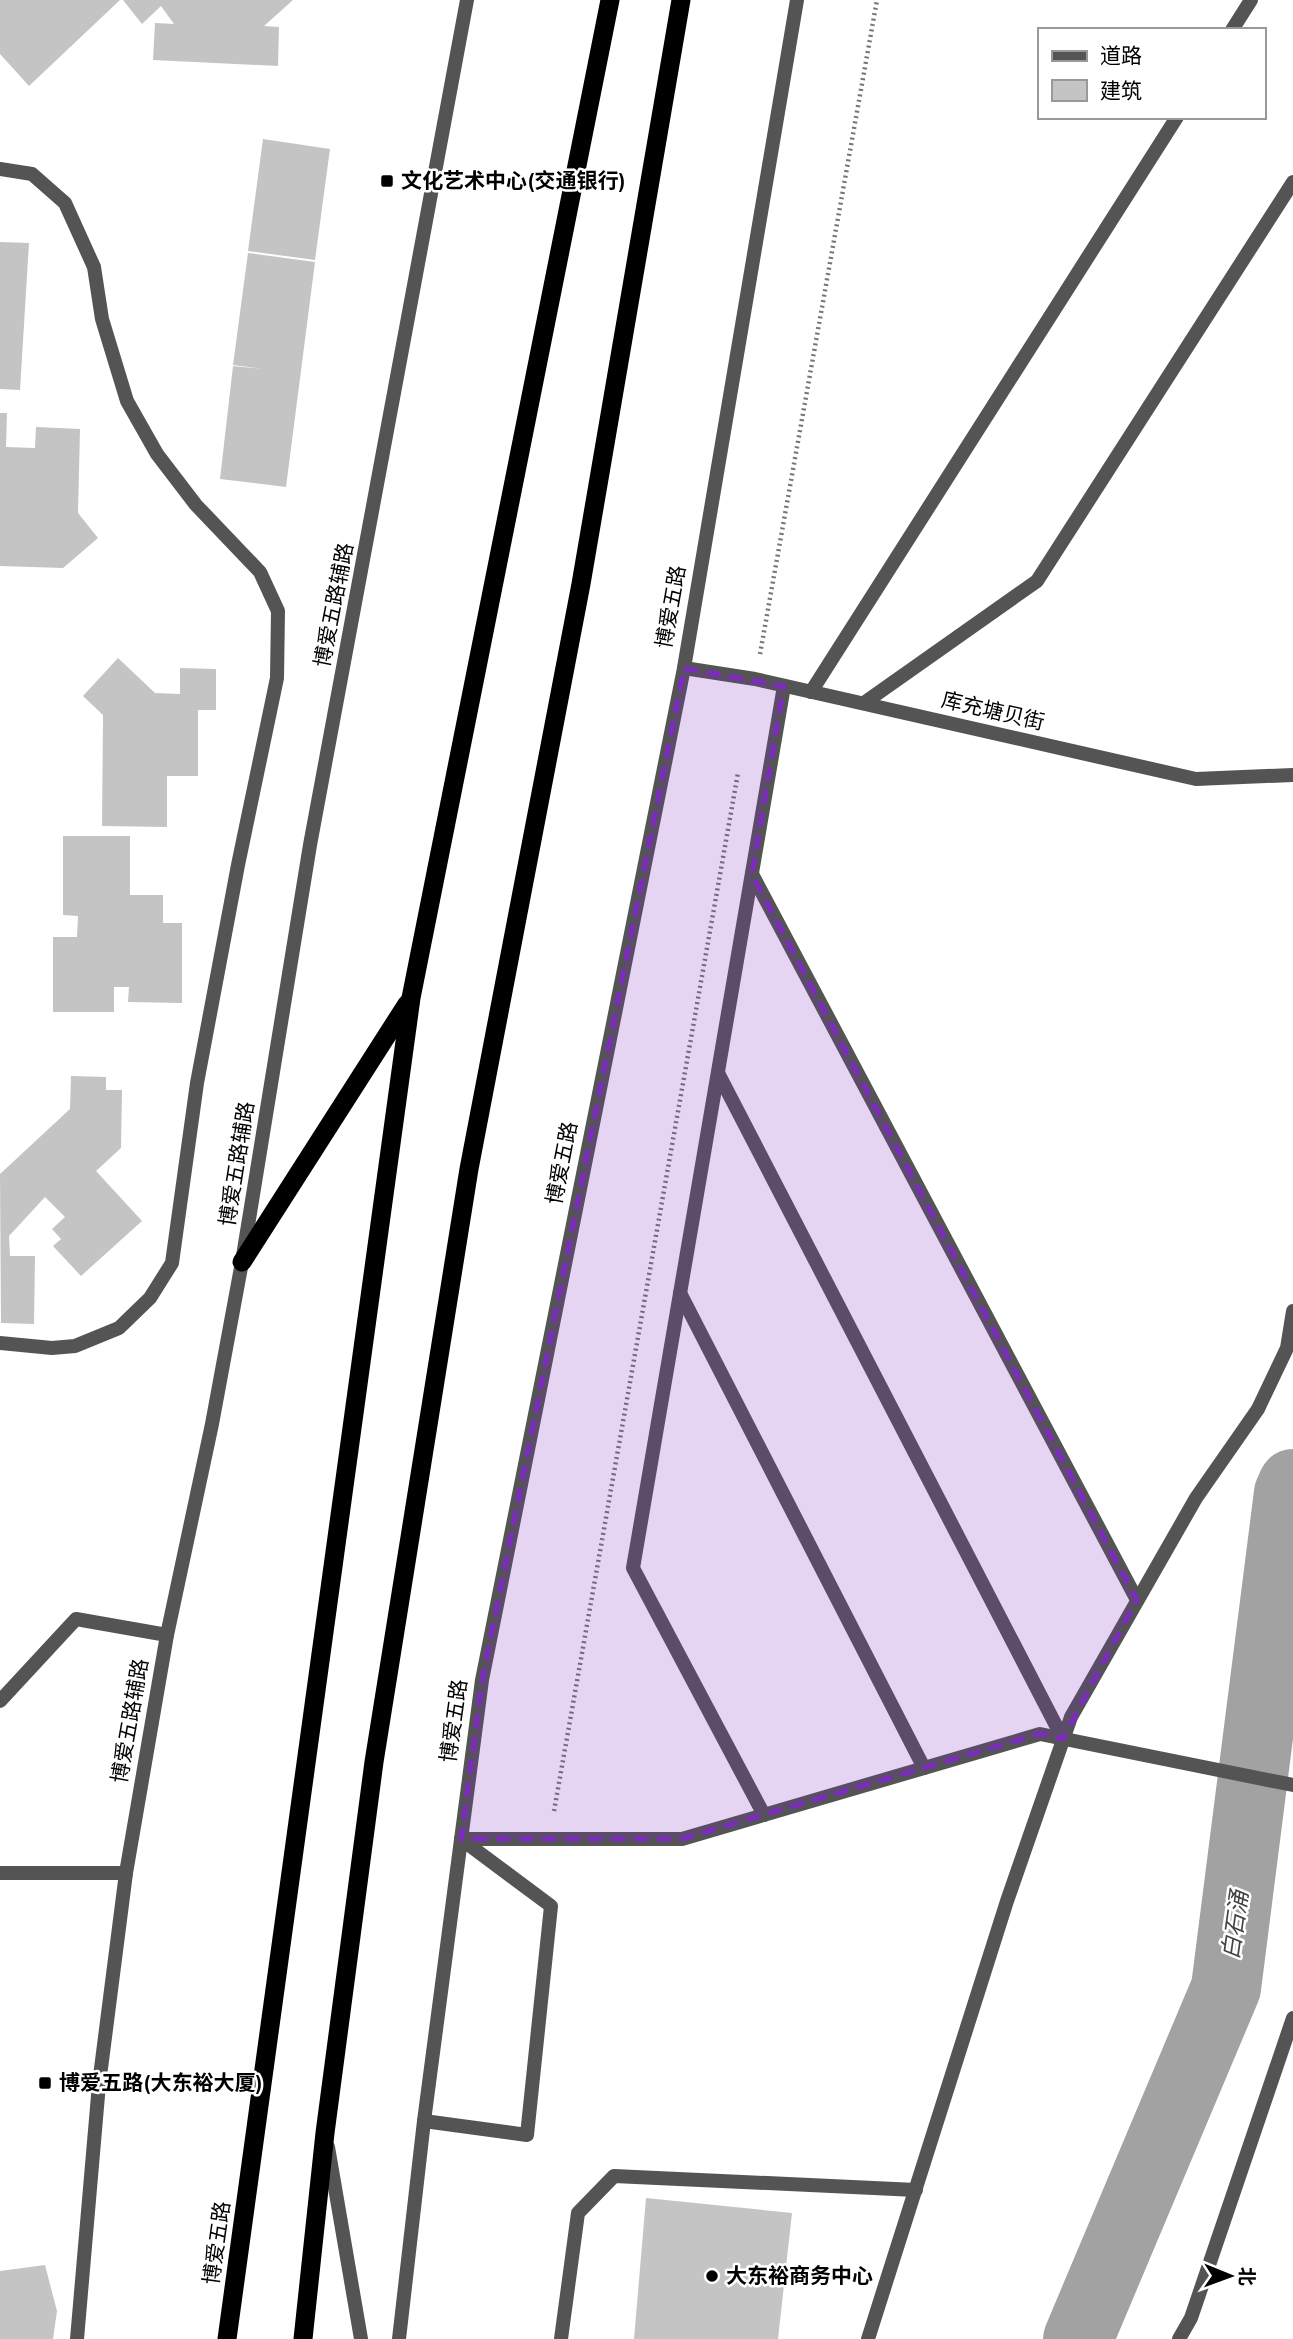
<svg xmlns="http://www.w3.org/2000/svg" width="1293" height="2339" viewBox="0 0 1293 2339" font-family="Mulish,'Noto Sans SC',sans-serif">
<rect width="100%" height="100%" fill="#fff"/>
<g fill="none" stroke-linecap="round" stroke-linejoin="round">
<polyline stroke="#a2a2a2" stroke-width="70" points="1078,2339 1226,1988 1289,1493 1293,1484"/>
</g>
<g fill="#c4c4c4">
<polygon points="0,0 120,0 29,86 0,54"/>
<polygon points="123,0 293,0 264,26 279,27 278,66 153,60 155,23 174,24 161,6 142,24"/>
<polygon points="263,139 330,149 315,260 248,251"/>
<polygon points="0,242 29,243 20,390 0,389"/>
<polygon points="248,253 315,262 286,487 220,479 233,366 263,369 233,365"/>
<polygon points="0,413 7,413 6,447 35,448 36,427 80,429 78,513 98,538 63,568 0,566"/>
<polygon points="118,658 155,693 180,694 180,668 216,669 216,710 198,710 198,776 167,776 167,827 102,826 103,715 83,696"/>
<polygon points="63,836 130,836 130,895 163,895 163,923 182,923 182,1003 128,1002 129,987 114,987 114,1012 53,1012 53,937 77,937 78,916 63,915"/>
<polygon points="71,1076 106,1077 106,1090 122,1090 121,1148 96,1171 142,1221 81,1276 53,1246 61,1239 52,1229 65,1217 45,1197 9,1236 10,1256 35,1256 34,1324 1,1323 0,1174 70,1109"/>
<polygon points="646,2198 792,2213 778,2339 634,2339"/>
<polygon points="45,2265 57,2311 53,2339 0,2339 0,2271"/>
</g>
<g fill="none" stroke-linecap="round" stroke-linejoin="round">
<g stroke="#767676" stroke-width="4.5" stroke-dasharray="2 3.5" stroke-linecap="butt">
<polyline points="760,654 877,0"/>
<polyline points="554,1811 738,773"/>
</g>
<g stroke="#545454" stroke-width="14">
<polyline points="1232,30 1251,0"/>
<polyline points="0,169 32,174 65,203 94,267 102,319 127,401 157,454 196,505 260,572 278,611 277,678 238,865 197,1083 172,1263 150,1298 119,1328 75,1346 52,1348 0,1343"/>
<polyline points="684,668 755,679 1196,779 1293,775"/>
<polyline points="811,692 1177,117"/>
<polyline points="864,703 1037,581 1293,182"/>
<polyline points="752,874 1137,1600"/>
<polyline points="718,1073 1063,1739"/>
<polyline points="680,1293 924,1768"/>
<polyline points="0,1701 76,1619 167,1635"/>
<polyline points="764,1815 633,1568 784,686"/>
<polyline points="461,1839 682,1839 1040,1734 1293,1785"/>
<polyline points="0,1873 126,1873"/>
<polyline points="424,2121 527,2135 551,1906 461,1839"/>
<polyline points="561,2339 578,2213 614,2176 916,2190"/>
<polyline points="868,2339 1007,1901 1071,1717 1196,1498 1258,1409 1287,1348 1293,1311"/>
<polyline points="1179,2339 1191,2318 1293,2018"/>
</g>
<g stroke="#545454" stroke-width="14">
<polyline points="328,2147 361,2339"/>
<polyline points="77,2339 99,2084 126,1873 167,1635 212,1424 242,1262 310,845 467,0"/>
<polyline points="399,2339 424,2121 482,1680 684,668 797,0"/>
</g>
<g stroke="#000" stroke-width="19">
<polyline points="242,1262 407,1004"/>
<polyline points="227,2339 411,998 610,0"/>
<polyline points="303,2339 325,2133 374,1762 469,1169 581,584 681,0"/>
</g>
</g>
<path fill="#7b2cbf" fill-opacity="0.2" stroke="#7b2cbf" stroke-width="5" stroke-dasharray="14 9" stroke-linejoin="round" d="M684,668l100,18 -32,188 385,726 -74,139 -23,-5 -358,105h-221l21,-159z"/>
<g fill="#000" stroke="#fff" stroke-width="2.5">
<rect x="380" y="174" width="14" height="14" rx="3.5"/>
<rect x="38" y="2076" width="14" height="14" rx="3.5"/>
<circle cx="712" cy="2276" r="7"/>
</g>
<g text-anchor="middle" stroke-width="5" stroke-linejoin="round" paint-order="stroke">
<g font-size="21" font-weight="bold" fill="#000" stroke="#fff" text-anchor="start">
<text x="401" y="188">文化艺术中心(交通银行)</text>
<text x="59" y="2090">博爱五路(大东裕大厦)</text>
<text x="726" y="2283">大东裕商务中心</text>
</g>
<g font-size="21" fill="#000" stroke="#fff">
<text transform="translate(334 605) rotate(-79)" y="7">博爱五路辅路</text>
<text transform="translate(671 607) rotate(-80)" y="7">博爱五路</text>
<text transform="translate(993 711) rotate(13)" y="7">库充塘贝街</text>
<text transform="translate(562 1163) rotate(-79)" y="7">博爱五路</text>
<text transform="translate(237 1164) rotate(-81)" y="7">博爱五路辅路</text>
<text transform="translate(130 1721) rotate(-80)" y="7">博爱五路辅路</text>
<text transform="translate(454 1721) rotate(-82)" y="7">博爱五路</text>
<text transform="translate(217 2243) rotate(-82)" y="7">博爱五路</text>
</g>
<g font-size="23" font-style="italic" fill="#434343" stroke="#fff">
<text transform="translate(1235 1925) rotate(-82)" y="8">白石涌</text>
</g>
</g>
<rect x="1038" y="28" width="228" height="91" fill="#ffffff" stroke="#999999" stroke-width="2"/>
<rect x="1052" y="51" width="35" height="10" fill="#545454" stroke="#999999" stroke-width="2"/>
<text x="1100" y="63" font-size="21" fill="#000000">道路</text>
<rect x="1052" y="80" width="35" height="21" fill="#c4c4c4" stroke="#999999" stroke-width="2"/>
<text x="1100" y="98" font-size="21" fill="#000000">建筑</text>
<g transform="translate(1230 2276) rotate(91)" stroke="#ffffff" stroke-width="5" paint-order="stroke">
<path d="M0-5L12 26L0 18L-12 26Z" fill="#000000"/>
<text y="-10" font-size="19" font-weight="bold" text-anchor="middle" fill="#000000">北</text>
</g>
</svg>
